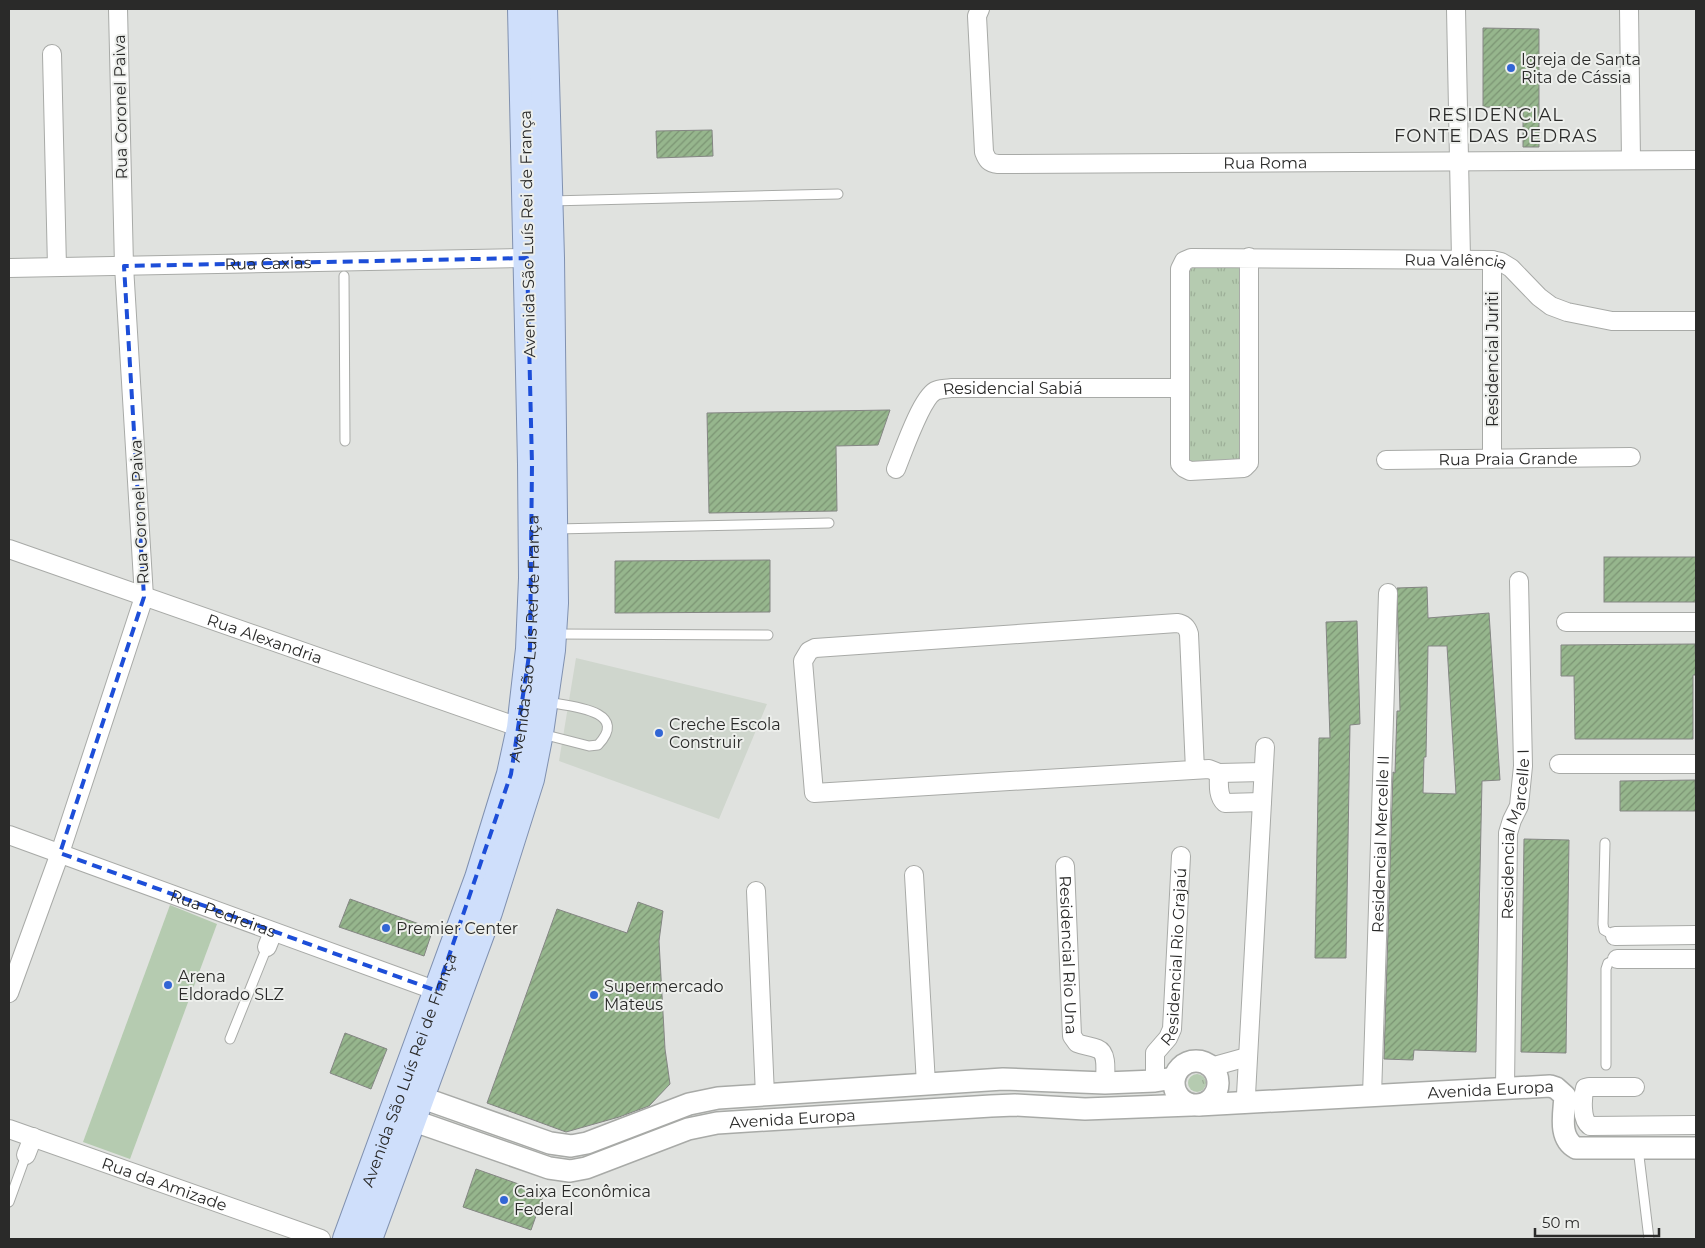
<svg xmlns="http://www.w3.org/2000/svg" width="1705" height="1248" viewBox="0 0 1705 1248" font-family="Montserrat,sans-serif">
<defs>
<pattern id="grass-tufts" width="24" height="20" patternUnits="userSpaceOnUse" patternTransform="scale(1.25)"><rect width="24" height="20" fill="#b5cbb0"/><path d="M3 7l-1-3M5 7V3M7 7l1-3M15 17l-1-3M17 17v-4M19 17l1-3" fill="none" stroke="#9cae97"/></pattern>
<pattern id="building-hatch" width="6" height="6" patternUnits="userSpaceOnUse" patternTransform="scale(1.25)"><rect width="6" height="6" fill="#96b68d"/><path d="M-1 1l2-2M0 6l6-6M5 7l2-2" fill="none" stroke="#7b9473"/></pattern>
</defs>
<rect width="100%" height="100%" fill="#e0e2df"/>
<polygon fill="#cfd6cd" points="576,658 767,704 719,819 559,761"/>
<g fill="url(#grass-tufts)">
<polygon points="1194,266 1241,266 1243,461 1194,463 1190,461 1189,456 1187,274"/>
<circle cx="1197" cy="1083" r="9"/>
</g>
<polygon fill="#b5cbb0" points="170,905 217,924 130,1159 83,1142"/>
<g fill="url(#building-hatch)" stroke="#848683" fill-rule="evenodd">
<polygon points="1483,28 1539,29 1539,147 1523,147 1523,108 1483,107"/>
<polygon points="712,130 713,156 657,158 656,131"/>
<polygon points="890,410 878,445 836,446 837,511 709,513 707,413"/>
<rect x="1604" y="557" width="92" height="45"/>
<polygon points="770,560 770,612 615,613 615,561"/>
<path d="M1427,587l1,31 61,-5 11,167 -18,1 -6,271 -62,-2 -1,10 -29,-1 9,-287 2,1 2,-62h3l-3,-123zM1428,646h19l9,148 -33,-1 1,-36h2z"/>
<polygon points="1357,621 1360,724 1350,725 1346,958 1315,958 1319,738 1330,738 1326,622"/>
<polygon points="1695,644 1696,668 1695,675 1693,675 1693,739 1575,739 1574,676 1561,676 1561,645"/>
<polygon points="1695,780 1696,811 1620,811 1620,781"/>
<polygon points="1524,839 1569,840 1566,1053 1521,1052"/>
<polygon points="350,899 433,929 424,956 339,927"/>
<polygon points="638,902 663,911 659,941 665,1049 670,1084 649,1106 619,1117 566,1132 487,1103 557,909 627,933"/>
<polygon points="345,1033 387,1049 371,1089 330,1073"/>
<polygon points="476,1169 544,1193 531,1230 463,1207"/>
</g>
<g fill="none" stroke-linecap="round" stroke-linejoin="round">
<g stroke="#a8aaa7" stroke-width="11">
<g id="service">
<polyline points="550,201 838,194"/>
<polyline points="344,276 345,441"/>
<polyline points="556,529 829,523"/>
<polyline points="555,634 768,635"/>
<path d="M542,734l47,12 9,-1c33,-35 -29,-39 -51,-43"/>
<polyline points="1605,843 1603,924 1604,930 1615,936"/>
<polyline points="230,1039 267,947"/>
<polyline points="1606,1065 1606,969 1608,963 1617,959"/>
<polyline points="1638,1148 1649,1239"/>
<polyline points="9,1202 26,1155"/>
</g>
</g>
<g stroke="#a8aaa7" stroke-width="20">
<g id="minor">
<path id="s1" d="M980,9l-3,7 7,136c3,8 5,11 14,12l698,-4"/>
<polyline points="1456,9 1461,259"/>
<polyline points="1629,9 1631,160"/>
<polyline points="52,54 57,267"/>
<path id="s2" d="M1249,257v206l-5,5 -54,3 -6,-3 -4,-4v-195l4,-8 7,-3 301,2 9,2 10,6 28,29 12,9 16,6 45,9h84"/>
<polyline points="1492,260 1492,459"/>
<path id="s3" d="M9,268l518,-10"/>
<path id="s4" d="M1386,460l245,-3"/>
<path id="s5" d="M896,469c7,-17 25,-70 39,-78 4,-2 11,-2 16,-3h228"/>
<path id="s6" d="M9,549l512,179"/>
<polyline points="1566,622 1696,622"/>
<polyline points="1559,764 1696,764"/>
<path d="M1195,770l-6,-136c-2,-7 -5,-10 -12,-11l-362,25 -6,3 -6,10 11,132 395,-24 10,4c0,10 -2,23 6,30l37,-1"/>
<polyline points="1219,773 1263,772"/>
<path id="s7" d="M9,835l428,156"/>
<path id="s8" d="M1065,866l7,170 5,7c7,3 14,3 21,6 10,4 7,24 7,34"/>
<polyline points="914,875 926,1084"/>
<polyline points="756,891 765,1095"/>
<polyline points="1615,936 1696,935"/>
<polyline points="267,947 273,932"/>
<polyline points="1617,959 1696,959"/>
<polyline points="9,993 60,853 144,597 124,266 118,9"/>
<polyline points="1211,1067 1247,1057"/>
<path id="s9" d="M1155,1081v-28l13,-15 4,-9 9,-173"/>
<path d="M1635,1087h-46l-4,1c-3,10 -4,32 5,38l106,-1"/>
<path id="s10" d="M1505,1088l3,-255 4,-13 7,-14 4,-40 -4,-185"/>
<polyline points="1246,1095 1265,747"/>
<path id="s11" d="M1372,1096l16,-503"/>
<path id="s12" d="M9,1129l312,110"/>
<polyline points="26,1155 33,1137"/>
</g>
</g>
<g stroke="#a8aaa7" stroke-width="24">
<g id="tertiary">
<circle cx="1196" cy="1083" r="22"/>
<polyline points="406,1098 420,1097 550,1143 571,1146 587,1143 689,1104 718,1098 1003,1079 1105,1083 1155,1081 1174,1078"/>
<path id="s13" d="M1199,1105l351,-19 6,2 9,8c-1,18 -7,42 11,52h120"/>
<path id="s14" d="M410,1126l8,-3 5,1 126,44 21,3 16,-3 102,-39 29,-6 274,-17 24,-1 70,4 106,-4"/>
</g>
</g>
<g stroke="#8091b0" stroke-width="30">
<g id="primary">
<path id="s15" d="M347,1239l132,-361 32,-104 10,-46 9,-79 3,-71 -1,-114 -10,-455"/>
<polyline points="368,1239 488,912 530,779 539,733 551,650 554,603 550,258 543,9"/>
</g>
</g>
<use href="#service" stroke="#fff" stroke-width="9"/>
<use href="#minor" stroke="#fff" stroke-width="18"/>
<use href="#tertiary" stroke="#fff" stroke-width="21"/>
<use href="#primary" stroke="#cfdffb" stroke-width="28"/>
</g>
<path fill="none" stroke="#1d4ed8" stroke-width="4" stroke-dasharray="10 6" stroke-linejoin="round" d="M527,258l5,206 -2,185 -19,125 -74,217 -377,-138 84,-256 -20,-331z"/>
<g fill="#3266d5" stroke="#edefec" stroke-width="2">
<circle cx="1511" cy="68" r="5"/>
<circle cx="659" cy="733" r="5"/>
<circle cx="386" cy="928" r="5"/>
<circle cx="168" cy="985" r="5"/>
<circle cx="594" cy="995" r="5"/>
<circle cx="504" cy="1200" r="5"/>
</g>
<g text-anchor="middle" stroke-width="4" stroke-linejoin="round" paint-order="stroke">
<g font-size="16" fill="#2a2a29" stroke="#edefec" text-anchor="start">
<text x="1521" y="65">Igreja de Santa<tspan x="1521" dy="18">Rita de Cássia</tspan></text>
<text x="669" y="730">Creche Escola<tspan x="669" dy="18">Construir</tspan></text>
<text x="396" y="934">Premier Center</text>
<text x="178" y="982">Arena<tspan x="178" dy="18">Eldorado SLZ</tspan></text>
<text x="604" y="992">Supermercado<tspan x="604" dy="18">Mateus</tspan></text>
<text x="514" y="1197">Caixa Econômica<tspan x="514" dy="18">Federal</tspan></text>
</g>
<g font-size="16" fill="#2a2a29" stroke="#edefec">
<text transform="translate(120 107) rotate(-91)" y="6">Rua Coronel Paiva</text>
<text dy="6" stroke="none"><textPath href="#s1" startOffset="431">Rua Roma</textPath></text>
<text transform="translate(527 234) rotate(-91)" y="6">Avenida São Luís Rei de França</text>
<text dy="6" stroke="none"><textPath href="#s3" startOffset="259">Rua Caxias</textPath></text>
<text dy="6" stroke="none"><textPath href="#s2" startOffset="756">Rua Valência</textPath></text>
<text transform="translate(1492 359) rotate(-90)" y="6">Residencial Juriti</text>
<text dy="6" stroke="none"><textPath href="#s5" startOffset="166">Residencial Sabiá</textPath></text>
<text dy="6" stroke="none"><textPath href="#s4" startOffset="122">Rua Praia Grande</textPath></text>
<text transform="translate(139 512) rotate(-93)" y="6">Rua Coronel Paiva</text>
<text dy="6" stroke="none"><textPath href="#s15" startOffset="630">Avenida São Luís Rei de França</textPath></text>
<text dy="6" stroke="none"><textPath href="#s6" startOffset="271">Rua Alexandria</textPath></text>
<text dy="6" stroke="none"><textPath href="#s10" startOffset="255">Residencial Marcelle I</textPath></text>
<text dy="6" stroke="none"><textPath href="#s11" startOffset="252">Residencial Mercelle II</textPath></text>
<text dy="6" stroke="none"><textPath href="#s7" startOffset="228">Rua Pedreiras</textPath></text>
<text dy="6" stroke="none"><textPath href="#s8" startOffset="89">Residencial Rio Una</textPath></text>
<text dy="6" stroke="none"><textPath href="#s9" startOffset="130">Residencial Rio Grajaú</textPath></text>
<text dy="6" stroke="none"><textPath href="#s15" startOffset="180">Avenida São Luís Rei de França</textPath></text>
<text dy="6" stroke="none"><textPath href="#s13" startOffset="292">Avenida Europa</textPath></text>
<text dy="6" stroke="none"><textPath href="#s14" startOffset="399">Avenida Europa</textPath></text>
<text dy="6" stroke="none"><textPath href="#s12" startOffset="165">Rua da Amizade</textPath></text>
</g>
<g font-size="18" letter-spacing="1" fill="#2a2a29" stroke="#edefec">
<text x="1496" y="121">RESIDENCIAL<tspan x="1496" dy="21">FONTE DAS PEDRAS</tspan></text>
</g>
</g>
<rect width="1705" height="1248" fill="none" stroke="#2a2a29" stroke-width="20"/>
<path d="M1535 1228v8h124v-8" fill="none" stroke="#2a2a29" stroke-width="2.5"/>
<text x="1542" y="1228" font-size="15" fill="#2a2a29" stroke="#edefec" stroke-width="4" paint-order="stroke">50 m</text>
</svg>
